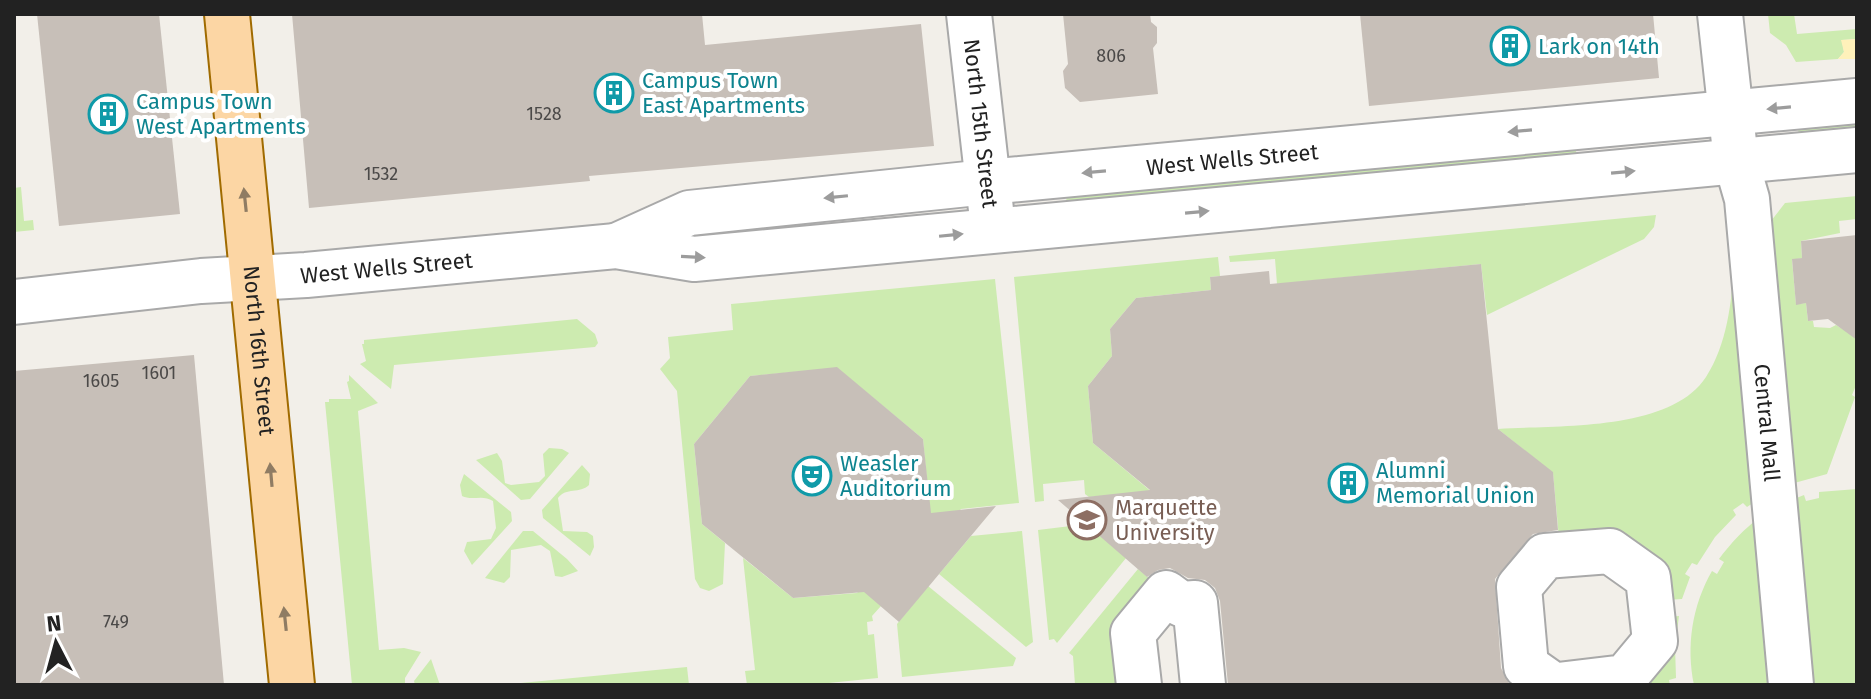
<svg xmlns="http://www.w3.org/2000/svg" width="1871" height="699" viewBox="0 0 1871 699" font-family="'Fira Sans',sans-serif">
<rect width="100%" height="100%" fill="#f2efe9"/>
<g fill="#cdebb0">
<polygon points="1768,14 1794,14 1797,34 1857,29 1857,39 1842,40 1844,52 1838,59 1796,62 1786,45 1770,33"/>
<polygon points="1857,119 1857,134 1799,140 1798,125"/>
<polygon points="1575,145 1577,159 1067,209 1066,194"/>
<polygon points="21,187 24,221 33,220 34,230 14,232 14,188"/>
<polygon points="1857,196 1857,219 1839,221 1840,233 1801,241 1802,258 1792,260 1796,304 1806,303 1808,321 1813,321 1814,327 1830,328 1836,325 1857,338 1857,383 1852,395 1855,397 1827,474 1787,485 1764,230 1785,203"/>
<polygon points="1656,215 1654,227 1644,239 1487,315 1481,264 1277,284 1275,259 1230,262 1229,256"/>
<polygon points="1218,257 1220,276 1210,277 1211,290 1136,298 1110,329 1112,356 1088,386 1093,443 1153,493 1089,497 1085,494 1084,480 1043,484 1044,501 1035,502 1014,277"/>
<path d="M1734,264l25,235 -12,8 -4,-4 -10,7 3,5 -21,22 -18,28 -5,-2 -7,11 5,3 -8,22 -32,2 -91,-63 -6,-65 -55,-44c59,-4 172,3 208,-52 21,-32 26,-76 28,-113z"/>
<polygon points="995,279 1019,503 961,509 933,544 923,439 837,368 750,376 694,444 702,524 725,543 723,584 709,591 700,588 695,579 677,391 660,369 670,358 668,337 733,330 731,304"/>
<polygon points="577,319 595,334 598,343 595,347 394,365 391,389 360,364 366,361 362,344 364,344 364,340"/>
<polygon points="349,375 378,403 358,411 379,650 404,648 421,652 405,678 405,685 352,685 325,402 329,402 329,399 351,399 347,382 349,381"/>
<polygon points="549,448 562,449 569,453 530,499 521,500 476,460 497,453 502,461 505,483 511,485 539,482 545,476 543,454"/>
<path d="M582,465l8,9 -1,11c-9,9 -23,2 -31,13l5,33 24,1 6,4 1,11 -4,9 -47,-38 -1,-8z"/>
<path d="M464,474l47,38 1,9 -40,44 -8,-14 3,-9 24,-3 5,-11 -3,-27c-10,-7 -21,0 -31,-5l-2,-11z"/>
<polygon points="1857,489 1857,685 1806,685 1789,501 1804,495 1806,501 1819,498 1819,492"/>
<path d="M1760,517l16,168h-82c-8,-39 -2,-79 18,-114l5,3 7,-12 -5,-3c12,-16 25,-30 41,-42z"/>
<polygon points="1087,524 1126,558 1057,643 1054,639 1049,640 1038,530"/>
<polygon points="523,531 533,531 567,559 578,571 562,577 555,576 550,551 541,545 511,550 510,577 504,583 485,578"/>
<polygon points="1022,531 1033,642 1026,647 939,574 971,536"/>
<polygon points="743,558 793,598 857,593 880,566 881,606 872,616 873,621 867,622 868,635 874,634 878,678 809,685 747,685 745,671 755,670"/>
<polygon points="1138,569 1166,593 1139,685 1075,685 1073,656 1069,653"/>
<polygon points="928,586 1016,658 1013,666 902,677 897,624"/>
<polygon points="1679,616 1675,646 1676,678 1669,680 1670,685 1605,685 1653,618"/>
<polygon points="431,659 440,685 415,685 414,681"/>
<polygon points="687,667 689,685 500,685"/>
</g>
<polygon fill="#fff1ba" points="1857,39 1857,59 1838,59 1844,52 1841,40"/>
<g fill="#c7bfb8">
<polygon points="37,14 159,14 180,214 59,226"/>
<polygon points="292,14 702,14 705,45 921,24 934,146 589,176 590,181 309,208"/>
<polygon points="1063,14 1150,14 1151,22 1157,27 1157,43 1153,48 1158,94 1080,102 1065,88 1063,71 1068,64"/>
<polygon points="1360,14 1653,14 1659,78 1369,106"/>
<polygon points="1857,235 1857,340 1828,319 1808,321 1806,303 1796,305 1792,259 1802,258 1801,241"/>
<polygon points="1481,264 1498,429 1553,472 1558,530 1533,534 1495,579 1501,668 1510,685 1228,685 1220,601 1215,588 1205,580 1188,578 1170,568 1158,570 1147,577 1058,500 1150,490 1093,443 1088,386 1112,356 1110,329 1136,298 1211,290 1210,277 1269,271 1270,284"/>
<polygon points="194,355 224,685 14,685 14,371"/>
<polygon points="837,367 923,439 931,513 996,506 899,622 864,592 793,598 702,524 694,444 750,376"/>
</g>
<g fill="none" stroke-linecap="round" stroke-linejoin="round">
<g stroke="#a9a9a9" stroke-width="48">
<g id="minor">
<path id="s1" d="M969,14l22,196"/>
<path id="s2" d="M1720,14l16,147 11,38 44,486"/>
<path id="s3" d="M616,246l73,-33 298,-31 870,-81"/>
<path id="s4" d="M14,302l187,-21 105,-6 310,-29 78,13 1163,-109"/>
<polyline points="1139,685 1133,633 1166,593 1181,604 1195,603 1203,685"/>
<polyline points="1553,685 1526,666 1519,587 1545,556 1610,551 1648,578 1655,641 1625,677 1558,685"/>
</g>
</g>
<g stroke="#a06b00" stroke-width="48">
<g id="major">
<path id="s5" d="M227,14l65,671"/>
</g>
</g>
<use href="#minor" stroke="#fff" stroke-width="44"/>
<use href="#major" stroke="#fcd6a4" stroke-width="44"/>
</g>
<defs><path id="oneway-solid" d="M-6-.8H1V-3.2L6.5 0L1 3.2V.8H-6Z" transform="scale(2)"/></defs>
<g fill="#9c9c9c">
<use href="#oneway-solid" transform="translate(1779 108) rotate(175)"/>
<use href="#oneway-solid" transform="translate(1520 131) rotate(175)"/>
<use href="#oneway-solid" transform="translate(1094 172) rotate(175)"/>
<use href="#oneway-solid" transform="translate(1623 172) rotate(-5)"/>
<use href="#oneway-solid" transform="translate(836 197) rotate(174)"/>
<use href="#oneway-solid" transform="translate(1197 212) rotate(-5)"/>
<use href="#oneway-solid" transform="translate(951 235) rotate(-6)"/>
<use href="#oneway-solid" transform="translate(693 257) rotate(3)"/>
</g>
<g fill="#8f7c63">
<use href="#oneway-solid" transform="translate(245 200) rotate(-96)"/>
<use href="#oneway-solid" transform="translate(271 475) rotate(-95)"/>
<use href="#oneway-solid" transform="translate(285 619) rotate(-96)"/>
</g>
<defs>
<g id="building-ring" transform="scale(2)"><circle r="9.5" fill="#fff" stroke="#0f9aa8" stroke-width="1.5"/><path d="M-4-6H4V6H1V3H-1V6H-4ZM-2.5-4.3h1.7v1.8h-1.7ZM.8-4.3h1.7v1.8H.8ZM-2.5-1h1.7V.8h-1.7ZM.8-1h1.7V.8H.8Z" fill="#0f9aa8"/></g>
<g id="theatre-ring" transform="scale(2)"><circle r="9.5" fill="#fff" stroke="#0f9aa8" stroke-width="1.5"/><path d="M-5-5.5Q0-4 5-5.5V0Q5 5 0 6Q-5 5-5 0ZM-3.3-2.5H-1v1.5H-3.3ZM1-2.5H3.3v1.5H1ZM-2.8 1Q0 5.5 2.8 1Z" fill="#0f9aa8"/></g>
<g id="university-ring" transform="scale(2)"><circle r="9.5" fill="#fff" stroke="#8d6e63" stroke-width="1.5"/><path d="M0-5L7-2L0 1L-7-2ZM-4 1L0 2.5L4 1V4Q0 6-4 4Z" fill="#8d6e63"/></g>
</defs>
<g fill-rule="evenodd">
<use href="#building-ring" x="1510" y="46"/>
<use href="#building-ring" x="614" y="93"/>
<use href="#building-ring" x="108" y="114"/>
<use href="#theatre-ring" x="812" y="476"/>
<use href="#building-ring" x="1348" y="483"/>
<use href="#university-ring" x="1087" y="520"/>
</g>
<g text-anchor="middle" stroke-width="8" stroke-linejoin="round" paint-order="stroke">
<g font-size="18" fill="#4b4948">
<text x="1111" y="62">806</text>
<text x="544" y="120">1528</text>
<text x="381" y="180">1532</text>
<text x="159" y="379">1601</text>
<text x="101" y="387">1605</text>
<text x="116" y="628">749</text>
</g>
<g font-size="22" fill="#0d838f" stroke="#fff" text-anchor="start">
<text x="1538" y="54">Lark on 14th</text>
<text x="642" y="88">Campus Town<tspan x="642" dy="25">East Apartments</tspan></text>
<text x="136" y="109">Campus Town<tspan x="136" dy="25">West Apartments</tspan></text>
<text x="840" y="471">Weasler<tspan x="840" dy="25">Auditorium</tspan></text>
<text x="1376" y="478">Alumni<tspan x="1376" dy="25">Memorial Union</tspan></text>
</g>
<g font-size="22" fill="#222" stroke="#fff">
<text dy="8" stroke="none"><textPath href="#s1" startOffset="110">North 15th Street</textPath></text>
<text dy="8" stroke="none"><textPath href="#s3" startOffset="626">West Wells Street</textPath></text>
<text dy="8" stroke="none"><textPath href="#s4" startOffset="374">West Wells Street</textPath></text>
<text dy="8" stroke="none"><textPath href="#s5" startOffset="338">North 16th Street</textPath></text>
<text dy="8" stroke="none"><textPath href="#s2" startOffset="412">Central Mall</textPath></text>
</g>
<g font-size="22" fill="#785e54" stroke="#fff" text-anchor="start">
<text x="1115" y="515">Marquette<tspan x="1115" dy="25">University</tspan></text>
</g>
</g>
<rect width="1871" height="699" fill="none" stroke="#222222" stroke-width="32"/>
<g transform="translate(56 643) rotate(354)" stroke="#ffffff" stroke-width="6" paint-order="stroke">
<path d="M0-6L14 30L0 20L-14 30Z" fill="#222222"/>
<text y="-12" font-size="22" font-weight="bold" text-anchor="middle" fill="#222222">N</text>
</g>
</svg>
